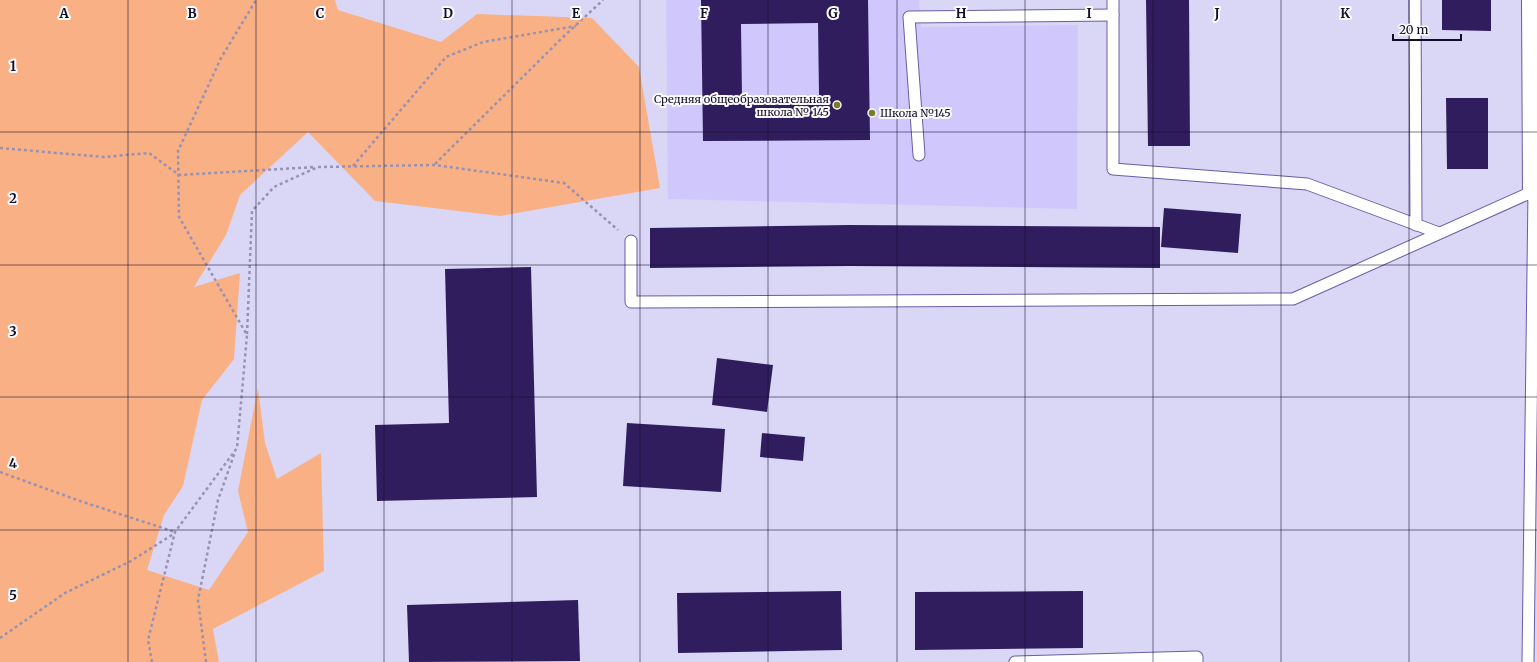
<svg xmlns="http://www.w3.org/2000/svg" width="1537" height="662" viewBox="0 0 1537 662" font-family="Merriweather,serif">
<rect width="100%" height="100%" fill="#dad6f6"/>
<polygon fill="#d0c8fc" points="666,0 919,0 921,27 1078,25 1077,209 668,199"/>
<polygon fill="#f9b084" points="0,0 335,0 338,10 441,42 477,14 592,18 639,67 660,188 500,216 375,201 308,132 240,195 226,235 194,287 240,273 234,359 202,400 183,486 164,515 147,570 209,590 248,532 238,491 258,388 265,443 277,479 321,453 324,571 213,629 219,662 0,662"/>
<g fill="#301d5e" fill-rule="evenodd">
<path d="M701,0h167l2,140 -167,1zM818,23l1,72 -77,2 -1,-73z"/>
<polygon points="1146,0 1189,0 1190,146 1148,146"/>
<polygon points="1442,0 1491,0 1491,31 1442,30"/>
<polygon points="1446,98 1488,98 1488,169 1447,169"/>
<polygon points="1164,208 1241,214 1238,253 1161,247"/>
<polygon points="849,225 1160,227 1160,268 849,266 650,268 650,228"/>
<polygon points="531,267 537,497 377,501 375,425 449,423 445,269"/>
<polygon points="717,358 773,365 767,412 712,405"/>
<polygon points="627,423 725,429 721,492 623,486"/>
<polygon points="762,433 805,437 803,461 760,457"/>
<polygon points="841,591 842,650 678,653 677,593"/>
<polygon points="1083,591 1083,648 915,650 915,592"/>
<polygon points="578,600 580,661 409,662 407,605"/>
</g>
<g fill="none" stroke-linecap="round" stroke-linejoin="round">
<g stroke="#6b5ca3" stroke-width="13">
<g id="service">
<polyline points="1113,0 1113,169 1307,184 1439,233"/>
<polyline points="1415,0 1416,225"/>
<polyline points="919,155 909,17 1113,15"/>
<polyline points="631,241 631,302 1293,299 1534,191 1528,662"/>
<polyline points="1015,662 1197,657 1197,662"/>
</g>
</g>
<g stroke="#6b5ca3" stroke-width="24">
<polyline id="minor" points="1533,0 1534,191"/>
</g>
<g stroke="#9792b1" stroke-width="2.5" stroke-dasharray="3 3" stroke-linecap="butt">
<polyline points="0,148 104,157 149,153 179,175 315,167"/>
<polyline points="435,164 561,39 603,0"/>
<polyline points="353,166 446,57 483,42 576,26"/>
<polyline points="247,334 252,211 274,187 318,167 435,165 564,183 618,230"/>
<polyline points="0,472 80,501 175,532"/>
<polyline points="0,638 65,593 131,561 175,533"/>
<polyline points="152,662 148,640 175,532 237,448 247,335 179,217 178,151 221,58 256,0"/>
<polyline points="206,662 198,600 218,500 235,452"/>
</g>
<use href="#service" stroke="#fff" stroke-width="11"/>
<use href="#minor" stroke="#fff" stroke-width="22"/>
</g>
<path fill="none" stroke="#140d29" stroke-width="1" stroke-opacity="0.55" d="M128,0v662M256,0v662M384,0v662M512,0v662M640,0v662M768,0v662M897,0v662M1025,0v662M1153,0v662M1281,0v662M1409,0v662M0,132h1537M0,265h1537M0,397h1537M0,530h1537"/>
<g fill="#797d27" stroke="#fbfbfb" stroke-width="1.5">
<circle cx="837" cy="105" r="4"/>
<circle cx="872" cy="113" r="4"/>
</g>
<g text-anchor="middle" stroke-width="4" stroke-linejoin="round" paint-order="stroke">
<g font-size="11" fill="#140d29" stroke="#fbfbfb" text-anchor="end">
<text x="829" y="103">Средняя общеобразовательная<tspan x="829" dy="13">школа № 145</tspan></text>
<text x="880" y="117" text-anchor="start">Школа №145</text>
</g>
</g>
<g font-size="13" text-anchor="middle" font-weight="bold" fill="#140d29" stroke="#fbfbfb" stroke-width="4" stroke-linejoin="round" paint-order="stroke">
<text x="64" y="18">A</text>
<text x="192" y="18">B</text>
<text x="320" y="18">C</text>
<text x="448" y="18">D</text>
<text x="576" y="18">E</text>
<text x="704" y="18">F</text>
<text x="833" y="18">G</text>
<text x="961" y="18">H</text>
<text x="1089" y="18">I</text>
<text x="1217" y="18">J</text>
<text x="1345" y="18">K</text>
<text x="13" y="71">1</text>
<text x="13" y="203">2</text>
<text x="13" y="336">3</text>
<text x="13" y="468">4</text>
<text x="13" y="600">5</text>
</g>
<path d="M1393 34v6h68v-6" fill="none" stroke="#140d29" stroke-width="2"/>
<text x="1399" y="34" font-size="12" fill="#140d29" stroke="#fbfbfb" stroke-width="3" paint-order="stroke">20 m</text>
</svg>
